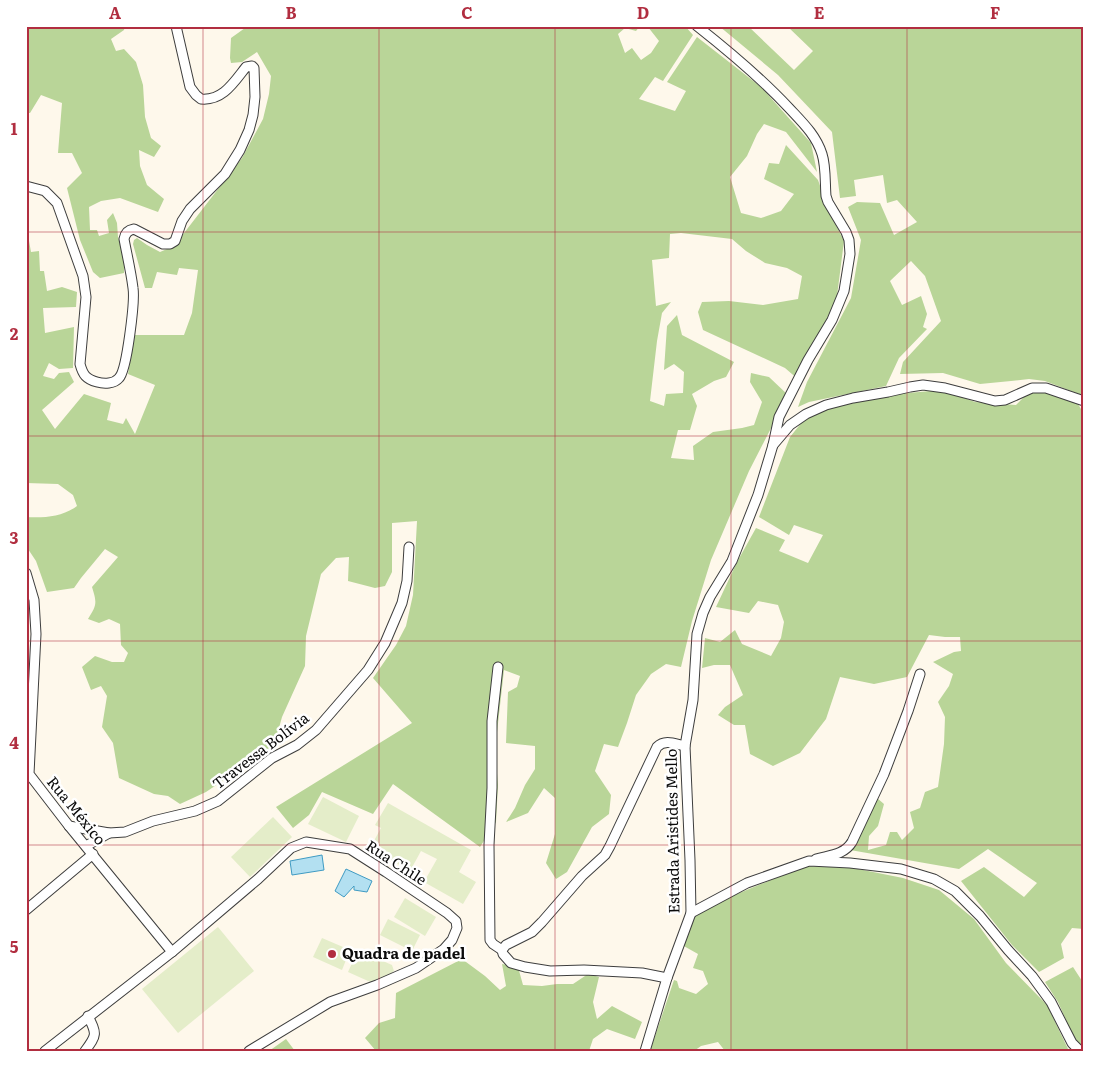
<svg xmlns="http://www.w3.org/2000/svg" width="1110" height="1077" viewBox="0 0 1110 1077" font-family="Literata,serif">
<rect width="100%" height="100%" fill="#fef8eb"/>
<g fill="#b9d598">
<polygon points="26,26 125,26 124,30 111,39 116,51 124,49 136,62 143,85 145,117 151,138 161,146 154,157 139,150 140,166 147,185 164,199 158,212 120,198 101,201 89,207 90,230 97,230 99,236 109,233 107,220 113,213 117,223 118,237 124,258 124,273 100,278 93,272 80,240 67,188 82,173 72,153 58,153 62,103 41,95 30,113 26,113"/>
<path d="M245,26h395l-4,5 -11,-3 -7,6 7,19 7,-5 9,12 10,-7 8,-12 -11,-14 1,-1h36l8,9 -30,46 -8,-4 -16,22 36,12 11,-20 -19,-9 30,-45 64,50 50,56 6,29 -31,-40 -22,-8 -7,10 -10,22 -17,21 11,36 20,5 20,-7 13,-17 -30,-15 5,-16 10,1 7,-19 32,35 11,31 15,30 -7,55 -28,65 -10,19 -14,-12 -82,-38 -5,-18 4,-10 27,-1 34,4 35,-6 4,-23 -15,-8 -22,-5 -19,-12 -14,-12 -51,-6 -11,1 -1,24 -17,2 4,46 15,-4 -9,11 -5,28 -7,60 14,5 2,-12 17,-1 1,-21 -10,-8 -10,6 3,-44 10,-11 5,20 52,27 -8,15 -12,4 -22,13 5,12 -7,24h-12l-7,28 23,2 -1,-14 20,-14 29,-4 12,-3 8,-23 -12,-20 1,-9 18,4 19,18 -39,76 -38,89 -19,61 -11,46 -15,-3 -15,10 -15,21 -9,28 -9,24 -14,-3 -9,27 16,24 -2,19 -17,13 -25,45 -11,7 -10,-16 9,-29v-36l-11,-10 -16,25 -22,9 9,-14 10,-23 10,-16v-23l-29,-3 2,-51 9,-5 3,-11 -16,-6 -9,80 3,35 -2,37 -16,25 -87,-63 -20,30 -51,-22 -13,23 -16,13 -17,-21 136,-84 -39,-45 23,-33 10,-19 7,-31 4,-74 -25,2v49l-7,14 -10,2 -27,-7 1,-24 -13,1 -15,16 -15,62 -1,30 -23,51 -8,29 -68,46 -26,12 -12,-8 -14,-2 -35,-16 -6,-35 -11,-16 5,-31 -6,-10 -10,4 -9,-23 13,-11 17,6h12l4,-9 -7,-8 -1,-21 -11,-5 -10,4 -11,-4c9,-14 9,-16 4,-32l26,-30 -13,-8 -24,29 -7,10 -27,4 -11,-31 -10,-15v-29c18,1 36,0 51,-11l-4,-11 -15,-11 -32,-1v-259l5,28 8,-1 1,20h4l3,20 15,-4 15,5 -1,15 -33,1 2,25 29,-6 -1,41 -14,1 -10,-6 -6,13 11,3 5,-6 10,-1 5,10 -32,28 13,19 29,-35 27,9 -4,17 16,4 3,-6 9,16 20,-49 -27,-11 7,-39h49l8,-22 6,-43 -19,-2 -2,7 -20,-3 -5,16h-7l-12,-44 1,-4 3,-2 10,7 13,7 14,-6 68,-88 21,-39 6,-25 2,-18 -14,-24 -15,10 -11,1 -1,-5 1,-20 14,-10z"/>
<polygon points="719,26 748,26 794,70 813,51 787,26 1084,26 1084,396 1045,381 1029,379 1011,381 980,384 943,373 900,374 903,362 941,321 925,276 911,261 890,281 902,305 921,296 927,314 923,327 927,329 899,358 886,386 809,402 798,407 807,382 851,298 861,240 848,207 857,202 880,203 894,235 917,222 897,200 887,203 883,175 854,180 856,196 840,198 832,132 778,75"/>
<polygon points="1032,389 1041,389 1078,404 1084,414 1084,929 1072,928 1061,944 1064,958 1039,972 1012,945 961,881 984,867 1024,897 1037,883 988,849 959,869 850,850 877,798 884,804 878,826 869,836 868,850 886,845 890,832 897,832 902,840 914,828 910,812 920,808 925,792 938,787 944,744 945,717 938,702 949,686 953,674 933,662 954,652 961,651 960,637 945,637 929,635 907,677 874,684 840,677 826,719 800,753 773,766 750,754 745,725 734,725 718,715 725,707 743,695 730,665 714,665 702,668 705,638 720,642 735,630 742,644 771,656 781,638 784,622 778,605 758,601 749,613 716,607 737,562 756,528 785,540 779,551 808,563 823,535 794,525 789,535 759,517 790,437 811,411 884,395 943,390 975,402 1016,405"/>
<polygon points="808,866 853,868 903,878 939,890 974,919 1006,963 1047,1005 1069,1051 725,1051 718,1042 701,1046 694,1051 650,1051 674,980 677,981 679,988 696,994 708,984 703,971 693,968 698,954 682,945 695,915 725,899 778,877"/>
<polygon points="462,959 485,976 500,990 506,986 502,964 518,967 523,985 542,986 557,984 573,984 588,974 599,977 593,1002 597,1019 612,1006 642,1022 635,1039 607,1029 593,1039 589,1051 376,1051 365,1038 379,1023 395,1018 396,993"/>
<polygon points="1073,967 1084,984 1084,1051 1077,1045 1058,1002 1045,982"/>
<polygon points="286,1039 295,1051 269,1051"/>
</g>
<g fill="#e4edc9">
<polygon points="323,797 359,816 346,842 308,824"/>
<polygon points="388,803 471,850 459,872 476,882 463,904 424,882 437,859 421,851 410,871 370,848 381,828 375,825"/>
<polygon points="273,817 292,837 250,877 231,857"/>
<polygon points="405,898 436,917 425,936 394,917"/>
<polygon points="388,919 420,935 412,951 380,935"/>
<polygon points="218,927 254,971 178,1033 142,989"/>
<polygon points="322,938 350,950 342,970 313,957"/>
<polygon points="358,950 392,965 394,971 377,985 348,972"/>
</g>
<g fill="#b3e0f1" stroke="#3f9bc3">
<polygon points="322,855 324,870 292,875 290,861"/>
<polygon points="346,869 372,881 367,892 354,890 354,886 344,897 335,891"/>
</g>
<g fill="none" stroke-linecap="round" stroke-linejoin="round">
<g stroke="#3e3e3e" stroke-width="11">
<g id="minor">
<path d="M697,26c33,26 64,52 92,82 13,14 27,27 33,46 4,12 3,30 4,42l2,6 18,30 3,8 1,14 -6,37 -12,29 -24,40 -29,57 -6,28"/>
<path d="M26,186l19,5 12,12 26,73 3,21 -6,67c3,11 6,15 17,18 7,2 17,2 22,-4 8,-8 16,-77 14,-90 -2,-16 -6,-33 -9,-49 1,-6 4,-9 10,-10l29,15h7l5,-3 7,-20 8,-12 35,-35 15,-24 9,-20 4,-15 2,-18 -1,-29 -2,-2 -6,1c-12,15 -23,34 -45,32l-5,-4 -6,-8 -14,-61"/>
<polyline points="26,573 34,600 36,634 29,774 69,826 172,952"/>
<polyline points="498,667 492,721 492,788 489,845 490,940 493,944 502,950"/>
<polyline points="69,826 109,833 125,832 153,821 195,811 218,801 272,758 297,745 316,730 368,670 385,643 402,603 407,581 409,547"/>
<polyline points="86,846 109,833"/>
<path d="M816,859c14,-4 28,-4 36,-17l32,-68 24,-63 12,-37"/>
<polyline points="26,910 93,854"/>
<polyline points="691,913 747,883 809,861 850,863 901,869 934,879 955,891 980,916 1008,950 1032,976 1051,1002 1072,1043 1080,1051"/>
<path d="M667,978l-25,-5 -58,-3 -34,1 -25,-4 -14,-4 -8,-9 -1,-4 4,-5 26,-13 10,-10 40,-46 23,-21 5,-9 47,-99c8,-8 18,-3 28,-1"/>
<polyline points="45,1051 172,952 258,879 291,848 306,842 350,849 386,872 447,913 456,921 457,928 452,940 444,949 416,968 377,985 330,1002 249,1051"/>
<path d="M85,1051c12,-16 12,-17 3,-35"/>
<polyline points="645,1051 667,978 691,913 690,860 685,746 693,700 697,634 703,613 710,597 732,561 758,495 773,445 790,425 806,414 826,405 853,398 888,392 910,387 923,385 945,388 995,401 1005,400 1032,388 1046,388 1084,401"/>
</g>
</g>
<use href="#minor" stroke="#fff" stroke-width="9"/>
</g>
<path fill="none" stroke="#b12e40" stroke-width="1" stroke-opacity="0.55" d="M203,26v1025M379,26v1025M555,26v1025M731,26v1025M907,26v1025M26,232h1058M26,436h1058M26,641h1058M26,845h1058"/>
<circle fill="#b12e40" stroke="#fff" stroke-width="2" cx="332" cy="954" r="5"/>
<g text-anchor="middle" stroke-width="5" stroke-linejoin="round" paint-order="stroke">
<g font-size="15" fill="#0b0b0b" stroke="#fff">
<text transform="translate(261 751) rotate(-37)" y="5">Travessa Bolívia</text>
<text transform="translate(76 811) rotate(51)" y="5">Rua México</text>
<text transform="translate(673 831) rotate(-91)" y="5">Estrada Aristides Mello</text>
<text transform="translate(396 863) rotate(33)" y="5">Rua Chile</text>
</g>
<g font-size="15" font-weight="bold" fill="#0b0b0b" stroke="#fff" text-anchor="start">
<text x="342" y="959">Quadra de padel</text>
</g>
</g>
<rect width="1110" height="1077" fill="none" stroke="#ffffff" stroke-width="55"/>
<rect x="28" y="28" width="1054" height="1022" fill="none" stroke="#b12e40" stroke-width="2"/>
<g font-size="16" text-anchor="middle" font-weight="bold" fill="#b12e40">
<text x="115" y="19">A</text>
<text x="291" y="19">B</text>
<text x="467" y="19">C</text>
<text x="643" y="19">D</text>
<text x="819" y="19">E</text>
<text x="995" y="19">F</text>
<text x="14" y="135">1</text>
<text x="14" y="340">2</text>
<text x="14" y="544">3</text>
<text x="14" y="749">4</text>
<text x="14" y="953">5</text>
</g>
</svg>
